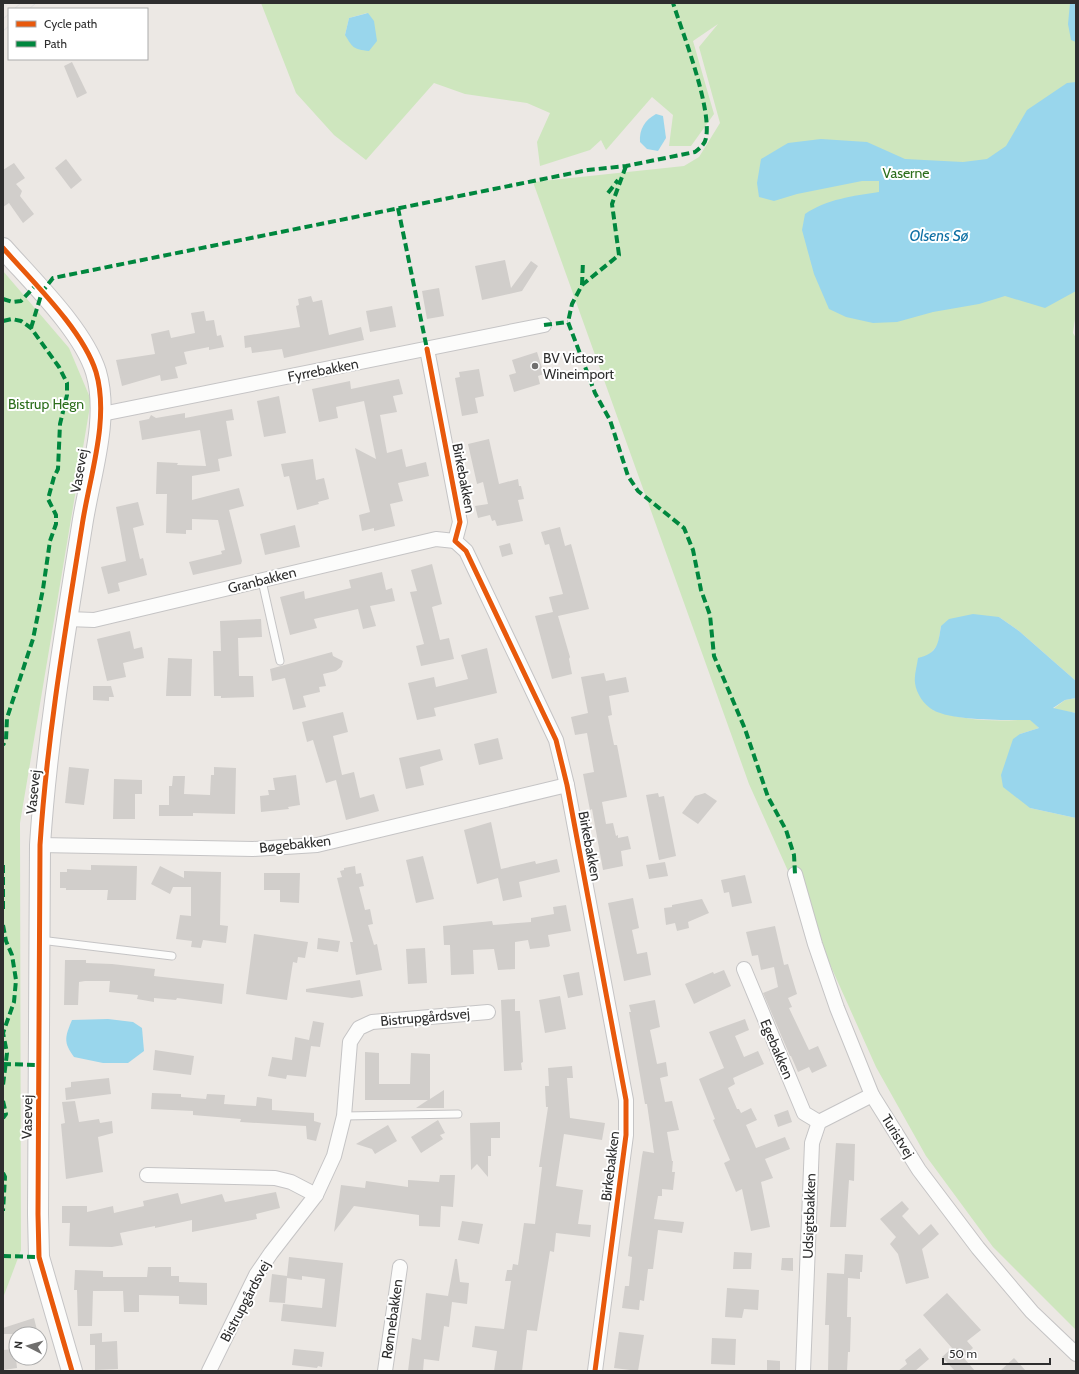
<svg xmlns="http://www.w3.org/2000/svg" width="1079" height="1374" viewBox="0 0 1079 1374" font-family="Cabin,sans-serif">
<rect width="100%" height="100%" fill="#ece8e4"/>
<g fill="#cee6be" fill-rule="evenodd">
<path d="M261,3h815v309l-3,21 3,5v343l-57,-50 -20,-14 -58,9 -3,19 -10,11 5,54c31,11 65,12 97,9l9,9 -19,6 10,74 46,10v512l-83,-83 -67,-91 -50,-89 -127,-283 -216,-602 151,-16 15,-9 21,-34 -21,-76 19,-23 -25,17 21,73 -23,32h-22l4,-31 -21,-18 -46,53 -5,-10 -11,10 -50,16 -3,-24 13,-29 -23,-10 -62,-9 -31,-11 -68,77 -32,-25 -38,-42zM367,13l-22,22 4,-17z"/>
<polygon points="3,271 69,348 91,400 20,823 21,1250 3,1298"/>
<polygon points="1076,698 1076,713 1053,709 1065,700"/>
</g>
<g fill="#99d6ec">
<polygon points="1070,3 1076,3 1076,42 1071,40 1068,24"/>
<path d="M368,13l6,8 3,20 -8,10c-16,-2 -16,-3 -24,-16l4,-17z"/>
<path d="M1076,82v209l-31,17 -40,-12 -26,8 -46,8 -36,10 -24,1 -27,-6 -17,-8 -15,-35 -12,-44 3,-16c22,-15 48,-18 74,-22v-11h-17l-65,13 -23,7 -15,-4 -2,-14 4,-24 27,-16 33,-4 46,3 38,17 58,3 24,-3 19,-13 21,-36 40,-27z"/>
<path d="M656,114l7,2 3,22 -8,13 -11,-2 -7,-7c-1,-13 5,-22 16,-28z"/>
<path d="M973,614l26,3 20,14 57,50v17l-11,2 -12,8 23,5v105l-46,-10 -27,-21 -2,-12 12,-36 7,-5 19,-6 -9,-8c-23,0 -78,1 -97,-10 -9,-5 -17,-17 -18,-27 -1,-8 2,-17 3,-25 20,-5 20,-14 23,-32l8,-7z"/>
<path d="M108,1019l25,3 9,6 2,23 -16,12h-25l-29,-6c-11,-15 -9,-20 -2,-37z"/>
</g>
<g fill="#d1cecb">
<polygon points="72,62 87,93 77,98 64,66"/>
<polygon points="66,159 82,180 71,189 55,168"/>
<polygon points="14,163 25,178 16,184 22,191 20,196 34,214 23,223 9,203 3,207 3,170"/>
<polygon points="505,260 511,288 531,261 538,266 522,291 482,300 475,266"/>
<polygon points="439,288 444,316 427,319 422,291"/>
<polygon points="311,296 313,302 322,300 329,335 361,327 364,340 284,358 282,349 252,353 251,347 245,348 244,336 300,327 296,306 299,305 298,299"/>
<polygon points="392,306 396,327 370,332 366,311"/>
<polygon points="204,311 206,321 214,320 217,336 221,335 224,347 209,350 209,347 184,352 187,364 175,367 178,378 161,381 160,375 122,386 116,360 155,354 151,334 169,330 171,338 195,333 191,313"/>
<polygon points="537,352 544,374 538,376 540,384 514,392 509,375 516,373 512,360"/>
<polygon points="479,369 484,396 475,398 478,413 462,416 455,378 460,377 459,372"/>
<polygon points="399,379 403,394 393,396 397,412 380,415 387,453 402,449 406,467 426,462 429,476 398,483 403,501 390,504 395,526 374,531 374,528 362,531 359,515 370,512 355,448 376,459 364,401 336,407 338,418 319,422 312,389 350,381 351,389"/>
<polygon points="279,396 286,433 264,437 257,401"/>
<polygon points="232,409 234,420 226,421 232,456 218,459 220,471 192,476 192,500 239,488 244,506 229,510 242,561 241,564 193,575 189,562 222,554 221,551 225,550 218,520 192,519 192,530 186,530 186,534 166,533 167,494 156,494 157,462 178,463 177,465 206,466 200,430 142,440 139,421 149,419 151,415 156,418 185,413 185,418"/>
<polygon points="489,439 499,484 518,479 519,486 521,486 524,499 518,500 523,521 497,526 495,520 492,521 490,515 478,518 475,506 488,504 483,482 477,484 468,444"/>
<polygon points="313,459 316,480 324,478 329,499 318,502 319,504 297,510 289,476 284,477 281,464"/>
<polygon points="138,502 144,525 133,528 140,559 143,558 147,575 118,583 120,591 108,594 101,567 126,561 116,507"/>
<polygon points="295,525 300,547 265,555 260,534"/>
<polygon points="560,527 565,546 571,544 589,609 558,616 570,657 569,659 572,674 552,679 535,616 553,612 549,597 563,594 549,544 545,545 541,532"/>
<polygon points="510,543 513,554 502,557 499,546"/>
<polygon points="432,564 442,604 432,607 440,640 449,638 454,659 421,666 416,646 424,644 410,592 417,591 411,570"/>
<polygon points="382,572 386,590 392,588 395,601 370,606 376,626 363,629 358,609 314,619 317,628 290,635 280,597 304,591 305,599 351,588 349,580"/>
<polygon points="261,619 262,637 238,638 239,676 253,676 254,697 221,698 221,696 214,696 213,651 221,651 220,621"/>
<polygon points="130,631 134,649 142,647 144,658 123,663 126,677 107,681 97,639"/>
<polygon points="487,648 497,693 434,708 436,716 417,720 408,683 434,677 436,687 468,679 461,655"/>
<polygon points="332,652 333,656 343,661 341,667 336,671 323,674 326,686 319,687 320,692 303,696 306,707 293,710 285,678 272,681 270,669"/>
<polygon points="168,658 192,659 191,696 166,696"/>
<polygon points="604,673 606,681 626,677 629,692 609,696 612,715 608,716 614,745 617,745 627,797 602,802 606,824 613,823 616,836 618,835 618,838 628,836 631,849 621,851 623,866 603,870 592,809 590,810 583,774 594,772 587,733 575,735 571,717 588,713 581,677"/>
<polygon points="93,686 111,686 114,697 109,697 109,701 93,700"/>
<polygon points="343,712 348,732 333,736 342,775 354,772 360,798 374,794 379,811 346,820 336,780 326,783 313,740 307,742 302,722"/>
<polygon points="498,738 503,759 479,765 474,744"/>
<polygon points="440,749 443,760 420,767 424,785 406,789 399,758"/>
<polygon points="69,767 89,769 84,805 65,803"/>
<polygon points="214,767 236,768 235,814 193,813 193,816 159,816 159,805 169,805 169,786 172,786 173,776 185,776 184,794 210,795 211,775 214,775"/>
<polygon points="296,775 300,805 288,807 289,809 261,812 260,796 269,795 268,790 275,790 273,778"/>
<polygon points="114,779 142,780 142,794 135,794 135,819 113,819"/>
<polygon points="658,793 659,797 664,796 676,856 659,860 646,795"/>
<polygon points="705,793 717,801 698,824 682,813 695,796"/>
<polygon points="491,822 501,869 535,861 536,864 557,859 560,872 519,882 522,897 503,901 498,878 477,884 464,830"/>
<polygon points="423,856 434,899 416,903 406,860"/>
<polygon points="665,862 668,876 649,879 646,865"/>
<polygon points="91,865 137,866 136,900 107,900 108,890 66,890 66,888 60,888 60,872 67,872 67,869 91,870"/>
<polygon points="160,866 184,878 184,871 221,872 220,925 228,926 226,943 203,940 201,948 191,947 192,941 176,939 180,915 191,916 191,887 173,887 170,894 151,884"/>
<polygon points="355,866 356,874 361,873 364,886 359,887 362,898 365,910 370,909 373,924 368,925 374,945 377,944 382,970 356,975 350,942 353,942 337,878 342,877 340,871 344,870 344,868"/>
<polygon points="264,873 300,873 299,903 280,902 280,890 264,890"/>
<polygon points="745,875 752,903 732,907 729,892 724,893 721,880"/>
<polygon points="633,898 639,928 632,930 637,954 647,952 651,975 624,981 608,903"/>
<polygon points="702,899 709,913 688,922 689,928 677,931 675,923 666,925 664,908 672,907 672,905"/>
<polygon points="566,905 571,931 548,935 550,946 548,947 530,949 528,940 515,942 515,969 498,970 494,949 473,950 474,974 451,975 450,945 444,945 443,926 492,921 493,925 531,922 531,918 554,914 553,907"/>
<polygon points="775,926 784,965 788,964 797,994 788,998 792,1007 789,1008 809,1050 818,1046 827,1066 812,1073 809,1067 798,1072 791,1056 790,1056 763,993 778,987 774,967 761,970 758,955 752,956 746,932"/>
<polygon points="254,934 308,942 305,958 298,957 297,963 293,962 287,1000 246,994"/>
<polygon points="318,938 340,941 338,952 317,949"/>
<polygon points="425,948 427,983 408,984 406,949"/>
<polygon points="65,960 86,960 86,963 112,964 155,969 154,976 224,984 222,1004 177,998 176,1000 154,998 154,1002 137,999 138,995 109,992 110,981 85,981 79,982 78,1005 64,1005"/>
<polygon points="724,970 731,986 694,1004 685,984 713,972 714,974"/>
<polygon points="579,972 583,995 568,998 563,975"/>
<polygon points="360,980 363,996 352,998 306,992 306,989"/>
<polygon points="560,996 566,1029 545,1033 539,1000"/>
<polygon points="515,999 515,1011 520,1011 523,1062 521,1063 522,1070 504,1071 501,1000"/>
<polygon points="655,1000 660,1027 650,1030 657,1064 666,1062 668,1076 660,1078 665,1102 672,1101 679,1130 667,1132 672,1161 673,1161 672,1172 675,1172 673,1190 662,1189 662,1196 658,1196 654,1219 684,1222 682,1233 658,1230 653,1269 648,1269 644,1301 640,1300 639,1310 622,1308 625,1286 629,1286 632,1257 628,1256 642,1156 643,1151 654,1153 647,1104 645,1104 629,1012 631,1012 629,1005"/>
<polygon points="745,1019 749,1030 735,1036 744,1057 758,1051 764,1064 733,1078 735,1084 728,1088 737,1109 739,1109 741,1113 751,1108 757,1120 746,1125 756,1148 785,1137 790,1149 765,1159 773,1178 761,1182 770,1227 751,1231 742,1189 736,1192 724,1163 730,1160 713,1120 715,1119 699,1079 724,1068 709,1032"/>
<polygon points="313,1021 324,1023 320,1047 311,1046 306,1077 287,1075 286,1079 268,1076 272,1057 292,1060 295,1037 309,1040"/>
<polygon points="155,1050 194,1056 191,1075 153,1070"/>
<polygon points="365,1052 379,1053 379,1084 410,1084 411,1053 430,1054 430,1099 444,1090 444,1108 416,1108 428,1100 365,1100"/>
<polygon points="572,1066 573,1078 567,1078 570,1118 605,1123 602,1140 564,1134 556,1186 583,1190 578,1224 591,1225 590,1237 556,1233 554,1252 550,1251 537,1331 527,1330 522,1371 494,1371 497,1351 472,1347 475,1326 504,1329 511,1281 505,1281 507,1270 512,1270 513,1264 518,1265 524,1223 535,1224 542,1167 539,1167 548,1107 546,1107 545,1086 549,1086 548,1068"/>
<polygon points="109,1078 111,1094 66,1100 65,1088 71,1087 71,1082"/>
<polygon points="152,1093 181,1094 181,1097 206,1099 207,1094 225,1095 224,1104 256,1106 257,1097 272,1099 272,1110 314,1113 314,1121 321,1123 316,1141 307,1139 306,1126 240,1122 241,1119 193,1115 193,1111 151,1109"/>
<polygon points="75,1101 79,1122 99,1119 100,1123 112,1121 113,1133 98,1137 103,1172 66,1179 61,1124 65,1123 62,1102"/>
<polygon points="788,1110 792,1122 778,1127 774,1115"/>
<polygon points="438,1120 445,1133 440,1135 443,1139 421,1153 411,1137"/>
<polygon points="500,1122 500,1138 491,1138 491,1156 488,1156 488,1177 477,1164 471,1170 470,1123"/>
<polygon points="388,1125 397,1141 375,1154 372,1149 356,1144"/>
<polygon points="836,1143 855,1144 854,1181 849,1180 846,1227 830,1227"/>
<polygon points="440,1175 455,1175 453,1207 441,1206 440,1227 419,1226 419,1215 354,1206 334,1232 341,1185 365,1188 366,1181 408,1187 408,1180 439,1182"/>
<polygon points="276,1192 280,1208 256,1214 257,1219 192,1232 192,1220 155,1228 155,1226 120,1233 123,1245 112,1247 69,1246 70,1223 62,1223 62,1206 87,1206 87,1212 113,1206 114,1213 144,1206 143,1201 178,1193 181,1204 222,1194 225,1202"/>
<polygon points="902,1201 909,1209 902,1216 919,1235 931,1224 939,1234 922,1249 929,1278 906,1284 898,1254 890,1244 896,1237 880,1219"/>
<polygon points="462,1221 483,1224 479,1244 458,1240"/>
<polygon points="734,1252 752,1253 751,1269 733,1269"/>
<polygon points="845,1254 863,1255 862,1272 860,1272 860,1279 848,1278 847,1317 851,1317 850,1352 848,1352 847,1371 828,1371 829,1325 825,1325 827,1273 844,1274"/>
<polygon points="289,1257 343,1263 336,1327 281,1321 283,1304 322,1308 325,1279 302,1276 302,1280 287,1278 285,1303 269,1302 272,1274 287,1276"/>
<polygon points="782,1258 793,1258 793,1271 781,1270"/>
<polygon points="455,1259 457,1259 460,1282 469,1283 467,1304 452,1302 449,1327 444,1326 439,1361 424,1359 423,1371 408,1371 412,1338 421,1340 426,1293 448,1296"/>
<polygon points="148,1267 171,1267 171,1276 179,1276 179,1282 207,1283 207,1305 179,1304 179,1296 139,1295 139,1312 124,1312 123,1291 93,1291 92,1326 78,1326 77,1290 74,1290 75,1270 103,1271 103,1277 147,1277"/>
<polygon points="727,1288 759,1290 758,1310 744,1309 742,1318 725,1317"/>
<polygon points="947,1293 981,1330 967,1341 973,1348 963,1357 975,1371 955,1371 942,1357 952,1348 923,1315"/>
<polygon points="34,1318 38,1334 3,1334 3,1328"/>
<polygon points="619,1332 644,1335 638,1371 614,1368"/>
<polygon points="102,1333 102,1342 117,1341 118,1369 95,1370 95,1345 90,1345 90,1334"/>
<polygon points="712,1338 736,1339 735,1365 711,1364"/>
<polygon points="920,1348 929,1359 915,1371 898,1371 907,1364 905,1360"/>
<polygon points="15,1349 17,1368 3,1370 3,1350"/>
<polygon points="294,1349 324,1352 322,1367 318,1366 317,1368 292,1365"/>
<polygon points="1014,1358 1026,1371 1000,1371"/>
<polygon points="767,1360 780,1361 780,1371 767,1371"/>
</g>
<g fill="none" stroke-linecap="round" stroke-linejoin="round">
<g stroke="#c5c4c5" stroke-width="9">
<g id="lane">
<polyline points="262,581 280,661"/>
<polyline points="40,940 172,956"/>
<polyline points="344,1116 458,1114"/>
</g>
</g>
<g stroke="#c5c4c5" stroke-width="16">
<g id="street">
<polyline points="427,349 460,522 455,541 466,551 556,740 567,785 626,1100 626,1135 595,1371"/>
<polyline points="102,414 544,325"/>
<polyline points="68,619 94,620 436,539 455,541"/>
<polyline points="40,845 253,849 317,845 567,785"/>
<polyline points="795,874 815,944 837,1008 872,1095 919,1170 978,1248 1032,1312 1076,1354"/>
<polyline points="744,969 804,1113 819,1122"/>
<polyline points="147,1175 275,1178 291,1182 316,1195"/>
<polyline points="209,1371 256,1275 271,1253 316,1195 334,1156 344,1116 350,1042 359,1028 372,1022 488,1012"/>
<polyline points="385,1371 400,1267"/>
<polyline points="803,1371 812,1143 819,1122 872,1095"/>
</g>
</g>
<g stroke="#c5c4c5" stroke-width="22">
<path id="secondary" d="M3,248c29,33 80,82 93,124 14,48 -7,106 -14,154 -17,106 -35,212 -42,319l-2,369 1,43 33,114"/>
</g>
<use href="#lane" stroke="#fcfcfb" stroke-width="7"/>
<use href="#street" stroke="#fcfcfb" stroke-width="14"/>
<use href="#secondary" stroke="#fcfcfb" stroke-width="20"/>
<g stroke="#dfdfe1" stroke-width="1">
<polyline points="14,9 21,3"/>
<polyline points="29,9 36,3"/>
<polyline points="3,19 9,14"/>
<polyline points="3,31 9,26"/>
</g>
<g stroke="#00873e" stroke-width="4" stroke-dasharray="8 4" stroke-linecap="butt">
<polyline points="626,166 612,204 619,255 582,285 572,304 568,322 595,393 610,420 628,476 638,491 684,528 693,550 701,590 710,615 714,656 745,729 768,797 786,830 794,855 795,874"/>
<polyline points="608,193 618,180"/>
<polyline points="398,208 427,349"/>
<polyline points="582,285 583,261"/>
<polyline points="3,299 13,302 21,301 36,285"/>
<polyline points="3,321 12,319 21,321 31,328 59,367 67,383 67,395 60,424 58,469 54,477 48,499 56,515 56,524 50,541 43,589 33,639 7,718 6,740 3,745"/>
<polyline points="544,325 568,322"/>
<path d="M31,328l11,-36 11,-14 535,-108 38,-4 69,-14c5,-4 10,-8 11,-14 6,-30 -23,-104 -33,-135"/>
<polyline points="3,865 3,913"/>
<polyline points="3,925 6,941 12,955 16,980 14,1002 3,1033 7,1053 3,1085"/>
<polyline points="3,1064 39,1065"/>
<polyline points="3,1101 6,1114 3,1118"/>
<polyline points="3,1173 5,1177 3,1211"/>
<polyline points="3,1256 39,1257"/>
</g>
<g stroke="#fff" stroke-width="8">
<g id="cycleway">
<path d="M3,248c29,33 80,82 93,124 14,48 -7,106 -14,154 -17,106 -35,212 -42,319l-2,369 1,43 33,114"/>
<polyline points="427,349 460,522 455,541 466,551 556,740 567,785 626,1100 626,1135 595,1371"/>
</g>
</g>
<use href="#cycleway" stroke="#e8590c" stroke-width="5"/>
</g>
<circle fill="#706f6e" stroke="#fff" stroke-width="1.5" cx="535" cy="366" r="4"/>
<g text-anchor="middle" stroke-width="4" stroke-linejoin="round" paint-order="stroke">
<g font-size="14" fill="#2c6e1b" stroke="#fff">
<text x="906" y="178">Vaserne</text>
<text x="46" y="409">Bistrup Hegn</text>
</g>
<g font-size="14" fill="#2e2e2e" stroke="#fff" text-anchor="start">
<text x="543" y="363">BV Victors<tspan x="543" dy="16">Wineimport</tspan></text>
</g>
<g font-size="14" fill="#2e2e2e" stroke="#fff">
<text transform="translate(323 370) rotate(-11)" y="5">Fyrrebakken</text>
<text transform="translate(79 471) rotate(-80)" y="5">Vasevej</text>
<text transform="translate(464 478) rotate(79)" y="5">Birkebakken</text>
<text transform="translate(262 580) rotate(-14)" y="5">Granbakken</text>
<text transform="translate(33 792) rotate(-84)" y="5">Vasevej</text>
<text transform="translate(295 844) rotate(-6)" y="5">Bøgebakken</text>
<text transform="translate(590 846) rotate(79)" y="5">Birkebakken</text>
<text transform="translate(425 1017) rotate(-5)" y="5">Bistrupgårdsvej</text>
<text transform="translate(777 1049) rotate(67)" y="5">Egebakken</text>
<text transform="translate(27 1117) rotate(-89)" y="5">Vasevej</text>
<text transform="translate(898 1136) rotate(58)" y="5">Turistvej</text>
<text transform="translate(610 1166) rotate(-83)" y="5">Birkebakken</text>
<text transform="translate(809 1216) rotate(-88)" y="5">Udsigtsbakken</text>
<text transform="translate(245 1301) rotate(-62)" y="5">Bistrupgårdsvej</text>
<text transform="translate(392 1319) rotate(-82)" y="5">Rønnebakken</text>
</g>
<g font-size="15" font-style="italic" fill="#0d6fa3" stroke="#fff">
<text x="939" y="241">Olsens Sø</text>
</g>
</g>
<rect width="1079" height="1374" fill="none" stroke="#2e2e2e" stroke-width="8"/>
<rect x="8" y="8" width="140" height="52" fill="#ffffff" stroke="#ababab"/>
<rect x="16" y="21" width="20" height="6" fill="#e8590c" stroke="#ababab"/>
<text x="44" y="28" font-size="12" fill="#2e2e2e">Cycle path</text>
<rect x="16" y="41" width="20" height="6" fill="#00873e" stroke="#ababab"/>
<text x="44" y="48" font-size="12" fill="#2e2e2e">Path</text>
<g transform="translate(28 1346) rotate(276)"><circle r="19" fill="#ffffff" stroke="#ababab"/>
<path d="M0-3L7 15L0 10L-7 15Z" fill="#706f6e"/>
<text y="-6" font-size="11" font-weight="bold" text-anchor="middle" fill="#2e2e2e">N</text>
</g>
<path d="M943 1358v6h107v-6" fill="none" stroke="#2e2e2e" stroke-width="2"/>
<text x="949" y="1358" font-size="12" fill="#2e2e2e" stroke="#ffffff" stroke-width="3" paint-order="stroke">50 m</text>
</svg>
